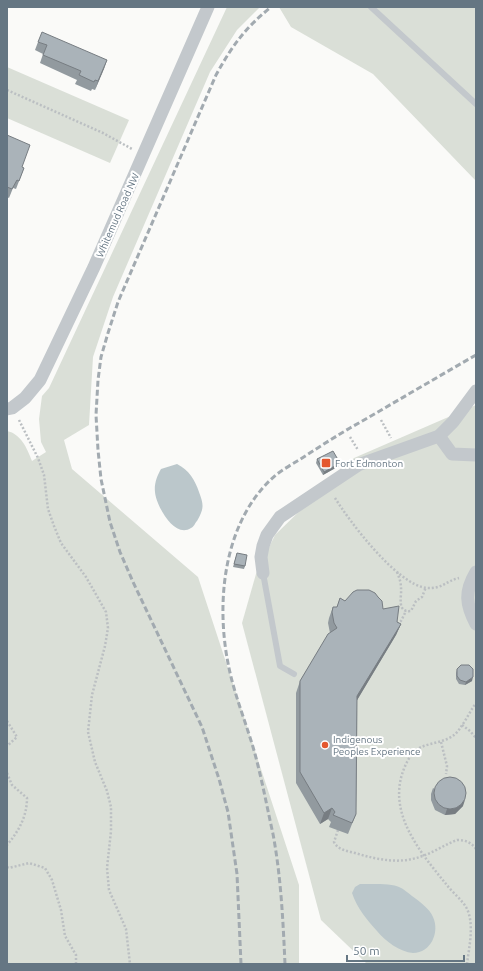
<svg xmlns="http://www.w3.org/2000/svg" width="483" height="971" viewBox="0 0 483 971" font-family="Ubuntu,sans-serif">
<rect width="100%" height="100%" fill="#fafaf8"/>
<g fill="#dadfd7">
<path d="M227,7h33l-23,23 -27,42 -97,225 -20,60 -4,68 -25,15 8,29 126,108 101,308v79h-292v-533c14,3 20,17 25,30l14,-9 -5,-10 -2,-23 3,-23 7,-8z"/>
<polygon points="279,7 476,7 476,181 373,74 291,27"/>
<polygon points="7,67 129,120 110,163 7,118"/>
<polygon points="476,405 476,964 367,964 321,920 242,623 256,574 275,535 354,458"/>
</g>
<g fill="#bbc7cb">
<path d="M177,464c12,6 18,16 22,28 5,13 5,17 -2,29 -2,2 -3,6 -6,7 -17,11 -35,-23 -36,-36 -1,-8 2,-16 6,-23z"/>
<path d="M360,884c8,0 33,-1 39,3 5,2 9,6 13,9 7,5 18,13 21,21 7,15 -2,36 -20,36 -13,-1 -28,-12 -36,-22 -10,-11 -20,-23 -25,-38l3,-6z"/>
</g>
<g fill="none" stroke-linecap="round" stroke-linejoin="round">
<g stroke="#bbbfc2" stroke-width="2.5" stroke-dasharray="2 2" stroke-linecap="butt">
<polyline points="7,90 103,133 132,149"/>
<polyline points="19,420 38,458 44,475 48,509 54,526 61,543 86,577 106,612 108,628 105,646 92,695 88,732 95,762 107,791 111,807 111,831 107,868 109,890 126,929 130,964"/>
<polyline points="381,420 391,438"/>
<polyline points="350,437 358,450"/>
<path d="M335,498c15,24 62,87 92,90 15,1 19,-7 32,-10"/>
<path d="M397,572c2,5 4,10 4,16 1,8 -5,25 10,23l5,-10 6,-4 4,-10"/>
<polyline points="397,624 401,621 406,611"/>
<polyline points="7,721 17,737 7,746"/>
<polyline points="462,725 470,731 476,738"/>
<polyline points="441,742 447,766 446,774"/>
<path d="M7,773l5,12 15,13c0,18 -8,33 -20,47"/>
<path d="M338,830l-4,12c4,8 13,9 21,11 24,7 46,12 70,2 11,-4 21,-11 32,-15 8,0 14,2 19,9"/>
<polyline points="7,867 9,868 29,863 45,868 52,880 61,910 65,936 76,955 76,964"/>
<path d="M467,964c2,-17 8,-41 -1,-57 -5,-8 -14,-15 -20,-23 -30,-37 -66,-80 -35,-129 9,-13 30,-10 43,-20 7,-5 16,-24 22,-32"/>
</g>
<g stroke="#c3c8cc" stroke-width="6">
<polyline points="371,7 476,104"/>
<polyline points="263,573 280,666 294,674"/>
</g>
<g stroke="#c3c8cc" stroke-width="13">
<polyline points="7,409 12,408 25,398 40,380 94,267 208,7"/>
<polyline points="439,436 452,454 476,455"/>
<path d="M476,572c-12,20 -10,33 0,52"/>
<polyline points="263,573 261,557 263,546 267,535 280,517 358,465 439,436 453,422 476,391"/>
</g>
<g stroke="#a2aab0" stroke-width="3" stroke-dasharray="6 3" stroke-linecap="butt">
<path d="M241,964l-4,-90 -9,-62 -9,-33 -17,-52 -69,-145 -13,-30 -10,-30 -9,-43 -3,-29 -2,-35 2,-35 3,-23 7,-24 10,-31 98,-227c16,-29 29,-47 55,-68"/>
<path d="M285,964c-2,-44 -4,-87 -12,-130 -6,-27 -11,-54 -18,-80 -8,-29 -20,-57 -26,-86 -14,-65 -6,-149 48,-194 7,-5 15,-10 22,-14 17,-11 34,-22 51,-32 42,-24 84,-49 126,-73"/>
</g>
</g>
<g fill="#929a9f">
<polygon points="38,42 107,60 95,90 92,89 91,91 75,84 77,80 40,63 43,54 35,50"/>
<polygon points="7,135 22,167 24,168 16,189 13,188 9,198 7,197"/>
<polygon points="317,459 340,463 339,466 323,475 316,463"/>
<polygon points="237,553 245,566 244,569 233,567"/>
<polygon points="340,598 345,601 383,609 397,622 401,624 396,635 357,700 356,814 348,834 329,827 331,822 328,819 320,824 296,783 296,693 300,681 330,633 328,623 329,618 333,607 337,607"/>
<polygon points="457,669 472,681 465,685 459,684 456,679 456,673"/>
<polygon points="433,788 463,806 455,814 445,815 435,810 431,800 431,794"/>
</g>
<g fill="#777d82">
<polygon points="107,60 104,69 95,90 98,81"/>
<polygon points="340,463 339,466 323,475 324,472"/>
<polygon points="401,624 396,635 353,707 357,696"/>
<polygon points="473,677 472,681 465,685 466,682"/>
<polygon points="465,800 463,806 455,814 445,815 447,809"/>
<polygon points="332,808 328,819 320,824 324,813"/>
</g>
<g fill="#aab3b9" stroke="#777d82">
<polygon points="42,32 107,60 98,81 95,80 94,82 79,75 81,71 43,55 47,45 38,42"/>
<polygon points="7,135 30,145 22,167 24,168 19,181 17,180 12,189 7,187"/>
<polygon points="333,451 340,463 324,472 317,459"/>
<polygon points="237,553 247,555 245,566 234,564"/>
<polygon points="357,590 369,590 375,593 378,597 382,601 383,609 399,606 397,622 401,624 357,696 356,814 352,823 333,815 335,812 332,808 324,813 300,772 300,681 328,634 337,628 334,623 332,612 333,607 337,607 340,598 345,601 353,592"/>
<polygon points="461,665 469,665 473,669 473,677 466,682 460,680 457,676 457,669"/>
<circle cx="450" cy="793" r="16"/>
</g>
<g fill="#e4572e" stroke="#fff" stroke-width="1.5">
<rect x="321" y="458" width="10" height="10" rx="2"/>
<circle cx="325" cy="745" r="4"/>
</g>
<g text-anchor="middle" stroke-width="4" stroke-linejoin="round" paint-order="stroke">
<g font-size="10" fill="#657683" stroke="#fff">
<text transform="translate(117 215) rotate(-66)" y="4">Whitemud Road NW</text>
</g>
<g font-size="10" fill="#657683" stroke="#fff" text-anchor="start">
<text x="335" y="467">Fort Edmonton</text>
<text x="333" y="743">Indigenous<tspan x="333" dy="12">Peoples Experience</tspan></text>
</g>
</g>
<rect width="483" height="971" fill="none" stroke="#657683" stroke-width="16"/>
<path d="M347 955v6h117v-6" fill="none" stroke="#657683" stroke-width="2"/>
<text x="353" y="955" font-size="12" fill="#657683" stroke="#ffffff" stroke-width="3" paint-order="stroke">50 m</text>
</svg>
